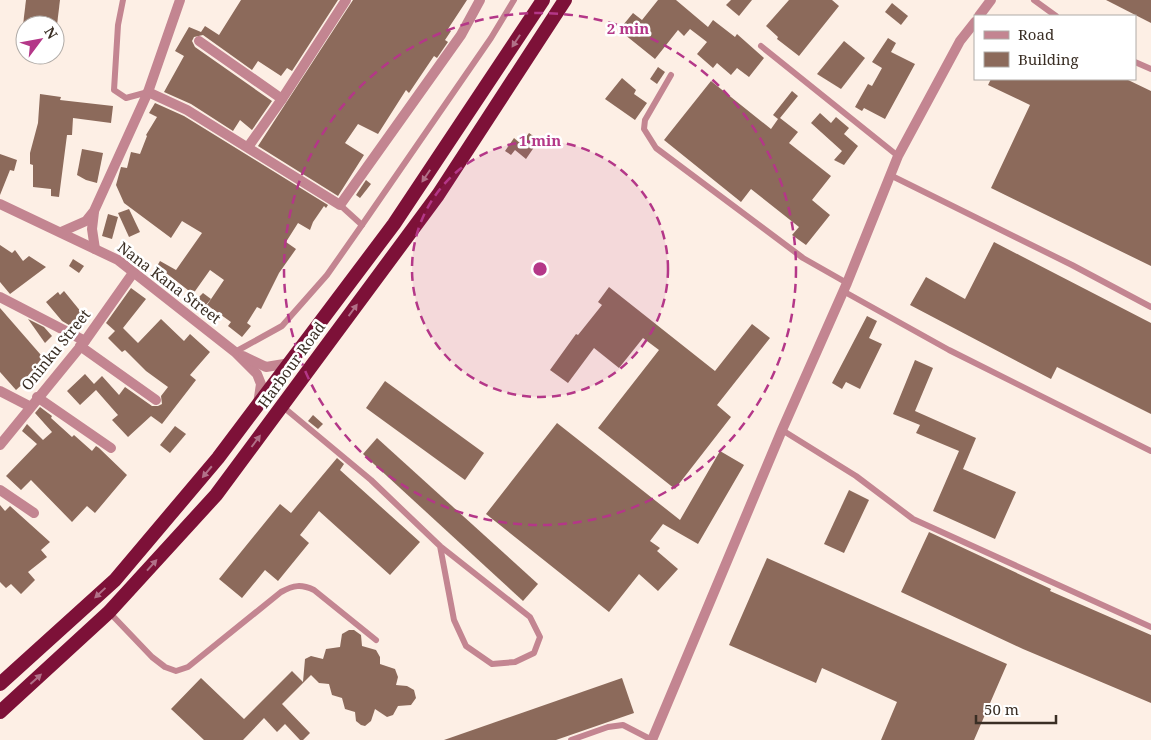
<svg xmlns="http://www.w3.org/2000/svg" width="1151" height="740" viewBox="0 0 1151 740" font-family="'Noto Serif',serif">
<rect width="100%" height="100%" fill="#fdefe5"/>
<g fill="#8c6a5b">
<polygon points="26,0 60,0 57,25 23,25"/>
<polygon points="241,0 338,0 292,71 287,68 281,76 258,61 252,70 203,35 194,37 192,41 195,47 272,101 252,130 240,120 233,131 191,104 164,92 184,56 175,51 189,27 201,32 205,26 219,35"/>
<polygon points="353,0 467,0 448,29 451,31 445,40 448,42 437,58 434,56 409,93 406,90 378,134 358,124 345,143 364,155 338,196 258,146"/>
<polygon points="658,0 676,0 708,27 713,20 735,37 737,34 764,58 749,77 737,68 731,75 717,63 713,68 697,54 707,42 690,29 684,36 678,30 655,59 619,30 633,13 642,20"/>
<polygon points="731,0 752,0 739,16 726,5"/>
<polygon points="789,0 832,0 839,6 799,56 777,39 778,37 766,26"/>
<polygon points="1106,0 1151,0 1151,23"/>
<polygon points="892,3 908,16 901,25 885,12"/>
<polygon points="888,38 896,43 891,52 915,64 885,119 864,108 862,111 855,107 868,84 872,86 882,68 872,62"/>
<polygon points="844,41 865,58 841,89 817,74"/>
<polygon points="658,67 665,72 657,84 650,79"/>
<polygon points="622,78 636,90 634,94 647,103 635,120 605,99"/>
<polygon points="991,79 1126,79 1151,91 1151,266 991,188 1030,105 988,85"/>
<polygon points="711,81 771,129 778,119 773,115 792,91 798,96 780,118 798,132 789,143 831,176 812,200 830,215 806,245 792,235 799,227 751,189 741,202 664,140"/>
<polygon points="40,94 61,97 60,100 113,106 111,123 73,118 72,135 67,135 59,197 51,196 51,189 33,187 33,165 30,164 30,153 38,123"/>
<polygon points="155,103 184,116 328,205 326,208 324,206 313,222 310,230 298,223 286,242 296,249 279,273 261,309 257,307 247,323 251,326 242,337 228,326 231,322 207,305 224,280 210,270 193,294 157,266 160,261 176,270 202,233 182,221 171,238 124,203 116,185 121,167 127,168 131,152 140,154 147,136 146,135 157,117 149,113"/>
<polygon points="820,113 831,123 836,117 849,128 844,134 858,146 844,165 834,160 842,151 811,123"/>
<polygon points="529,133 539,140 526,159 515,150 511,155 505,151 514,138 521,144"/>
<polygon points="82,149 103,153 97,183 86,180 77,175"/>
<polygon points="0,154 17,160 14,171 10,170 0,195"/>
<polygon points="366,180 371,184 360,198 356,195"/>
<polygon points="129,209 140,232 129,237 118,213"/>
<polygon points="108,214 118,217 112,239 102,236"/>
<polygon points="994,242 1151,323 1151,414 1057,367 1051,379 910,305 926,277 965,299"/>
<polygon points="0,245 12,253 15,250 23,261 29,256 46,267 10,294 0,282"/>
<polygon points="73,259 84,266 79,273 69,266"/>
<polygon points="609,287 715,371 752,324 770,338 717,405 731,417 675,489 598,428 659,350 643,338 619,368 594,348 568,383 550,370 576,334 578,335 602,305 598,302"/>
<polygon points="131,288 146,299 123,328 138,343 161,319 184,341 190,334 210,352 190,375 196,380 162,424 151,416 128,437 112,420 118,415 96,390 80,405 67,391 85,374 94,384 102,376 119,395 125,387 152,406 158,406 162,404 161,396 168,387 146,371 125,350 122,352 108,338 115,331 106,323"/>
<polygon points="64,291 86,318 74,328 62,321 46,302 58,292 60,295"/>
<polygon points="203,293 211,299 206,305 197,299"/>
<polygon points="0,308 47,362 16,390 0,372"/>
<polygon points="867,316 877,321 869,338 882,344 860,389 846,382 842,389 832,383"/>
<polygon points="28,319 44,327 52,336 45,343"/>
<polygon points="915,360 933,368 915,411 976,438 963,469 1016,492 995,539 933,511 959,451 916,433 920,425 893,414"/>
<polygon points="385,381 484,453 465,480 366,408"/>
<polygon points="40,407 52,416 51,418 72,437 74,435 92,451 96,446 99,448 127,475 95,513 87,506 72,522 31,480 21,490 6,476 37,444 22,431 27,424 43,440 52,432 35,413"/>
<polygon points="313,415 323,424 318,429 308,421"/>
<polygon points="557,423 680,520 720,451 744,465 698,544 663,524 650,541 660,548 657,551 678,569 658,591 639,574 609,612 486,514"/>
<polygon points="175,426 186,434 170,453 160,445"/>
<polygon points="377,438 538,584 523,601 363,454"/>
<polygon points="337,458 344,464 340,470 420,542 390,575 319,511 300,535 309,543 278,581 265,570 242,598 219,579 280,504 291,513"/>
<polygon points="849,490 869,500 844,553 824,544"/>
<polygon points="0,505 5,511 10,506 50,542 41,550 47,557 28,572 35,580 21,594 11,584 6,588 0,582"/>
<polygon points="929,532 1051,589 1050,591 1151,635 1151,703 1023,649 901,592"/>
<polygon points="767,558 1007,664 974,740 881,740 897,702 822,668 816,683 729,645"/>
<polygon points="349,630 354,630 361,635 362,646 376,650 380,657 380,664 395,669 398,677 396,685 407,686 414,690 416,698 411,705 398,706 393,715 387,717 375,709 371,721 365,726 361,725 356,721 355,712 345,709 342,698 332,695 329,684 319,683 311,675 282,704 310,733 303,740 300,740 285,724 277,732 264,718 243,740 204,740 171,709 201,678 244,719 292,671 303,682 305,659 311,656 323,659 326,649 340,647 342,634"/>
<polygon points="622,678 634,713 556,740 444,740"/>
</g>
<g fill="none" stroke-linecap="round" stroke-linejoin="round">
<g stroke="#c38591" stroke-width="6">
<polyline points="123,0 118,25 114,90 126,98 148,92"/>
<polyline points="1034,0 1056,16"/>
<polyline points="761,46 898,156"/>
<polyline points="1135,62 1151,69"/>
<polyline points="671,75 645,120 644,129 656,148 803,258 847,283"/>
<polyline points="890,175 1072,265 1151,307"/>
<polyline points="362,225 491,38 514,0"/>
<polyline points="843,291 949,350 1151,451"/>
<polyline points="235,352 282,326 327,275 362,225 340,205"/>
<polyline points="282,406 371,480 440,546 530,617 540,637 534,653 515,662 492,664 466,646 454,620 440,546"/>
<polyline points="782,430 856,476 913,519 1151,627"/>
<path d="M109,612l43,45 13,10 11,4 12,-4 93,-75c13,-7 20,-8 33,-2l62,50"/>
<polyline points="571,740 608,727 623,725 652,740"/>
</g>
<g stroke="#c38591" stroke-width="10">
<polyline points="979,16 991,0"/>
<polyline points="199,41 282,99 346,0"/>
<polyline points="148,92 187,110 340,205 461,35 480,0"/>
<polyline points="248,147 282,99"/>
<polyline points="0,297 85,341"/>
<polyline points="80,346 156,400"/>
<polyline points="0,391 29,406"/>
<polyline points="37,397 111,448"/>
<polyline points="0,490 34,513"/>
<polyline points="652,740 782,430 847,283 898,156 960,41 975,22"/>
</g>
<g stroke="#c38591" stroke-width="10">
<polyline points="0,204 118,260 235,352 257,374 261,384 258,404"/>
<polyline points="94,212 92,229 95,249"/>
<polyline points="61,232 86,221 94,211 148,92 180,0"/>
<polyline points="243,356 266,367 290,363"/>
<polyline points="0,445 85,341 133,273"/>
</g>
<g stroke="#7d1138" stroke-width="14">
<polyline points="0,684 115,580 218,458 394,224 543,0"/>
<polyline points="0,712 109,612 216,495 438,195 565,0"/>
</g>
</g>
<defs><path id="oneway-solid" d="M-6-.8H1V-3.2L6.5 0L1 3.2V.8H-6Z" transform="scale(1.25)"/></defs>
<g fill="#b17088">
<use href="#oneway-solid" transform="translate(516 41) rotate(123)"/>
<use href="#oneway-solid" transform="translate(426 176) rotate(124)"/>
<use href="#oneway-solid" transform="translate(353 310) rotate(-54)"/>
<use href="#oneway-solid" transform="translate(256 441) rotate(-53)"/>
<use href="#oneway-solid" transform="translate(207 472) rotate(130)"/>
<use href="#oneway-solid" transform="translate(152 565) rotate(-48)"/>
<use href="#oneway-solid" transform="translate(100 593) rotate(137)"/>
<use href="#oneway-solid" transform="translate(36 679) rotate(-42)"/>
</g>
<circle cx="540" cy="269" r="128" fill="#b43788" fill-opacity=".12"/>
<g fill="none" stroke="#b43788" stroke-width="2.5" stroke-dasharray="9 6">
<circle cx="540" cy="269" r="128"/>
<circle cx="540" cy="269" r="256"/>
</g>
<g text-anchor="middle" stroke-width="5" stroke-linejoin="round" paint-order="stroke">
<g font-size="15" fill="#3a2e24" stroke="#fff">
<text transform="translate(169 283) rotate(37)" y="5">Nana Kana Street</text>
<text transform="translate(56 350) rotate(-51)" y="5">Oninku Street</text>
<text transform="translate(292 365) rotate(-54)" y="5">Harbour Road</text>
</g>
</g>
<circle cx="540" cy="269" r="8" fill="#b43788" stroke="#fff" stroke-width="2.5"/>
<g font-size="15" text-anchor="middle" font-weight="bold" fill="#b43788" stroke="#fff" stroke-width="5" stroke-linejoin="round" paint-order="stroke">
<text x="628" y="34">2 min</text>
<text x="540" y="146">1 min</text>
</g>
<rect x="974" y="15" width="162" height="65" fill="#ffffff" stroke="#b0aba7"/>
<rect x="984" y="31" width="25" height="8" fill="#c38591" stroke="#b0aba7"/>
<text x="1018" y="40" font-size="15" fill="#3a2e24">Road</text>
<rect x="984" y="52" width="25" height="15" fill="#8c6a5b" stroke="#b0aba7"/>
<text x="1018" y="65" font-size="15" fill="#3a2e24">Building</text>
<g transform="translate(40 40) rotate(58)"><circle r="24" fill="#ffffff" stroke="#b0aba7"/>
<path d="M0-4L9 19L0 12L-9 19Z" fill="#b43788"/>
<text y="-8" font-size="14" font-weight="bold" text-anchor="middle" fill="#3a2e24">N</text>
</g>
<path d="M976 715v8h80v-8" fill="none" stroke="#3a2e24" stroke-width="2.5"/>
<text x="984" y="715" font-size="15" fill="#3a2e24" stroke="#ffffff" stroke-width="4" paint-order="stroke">50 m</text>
</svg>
